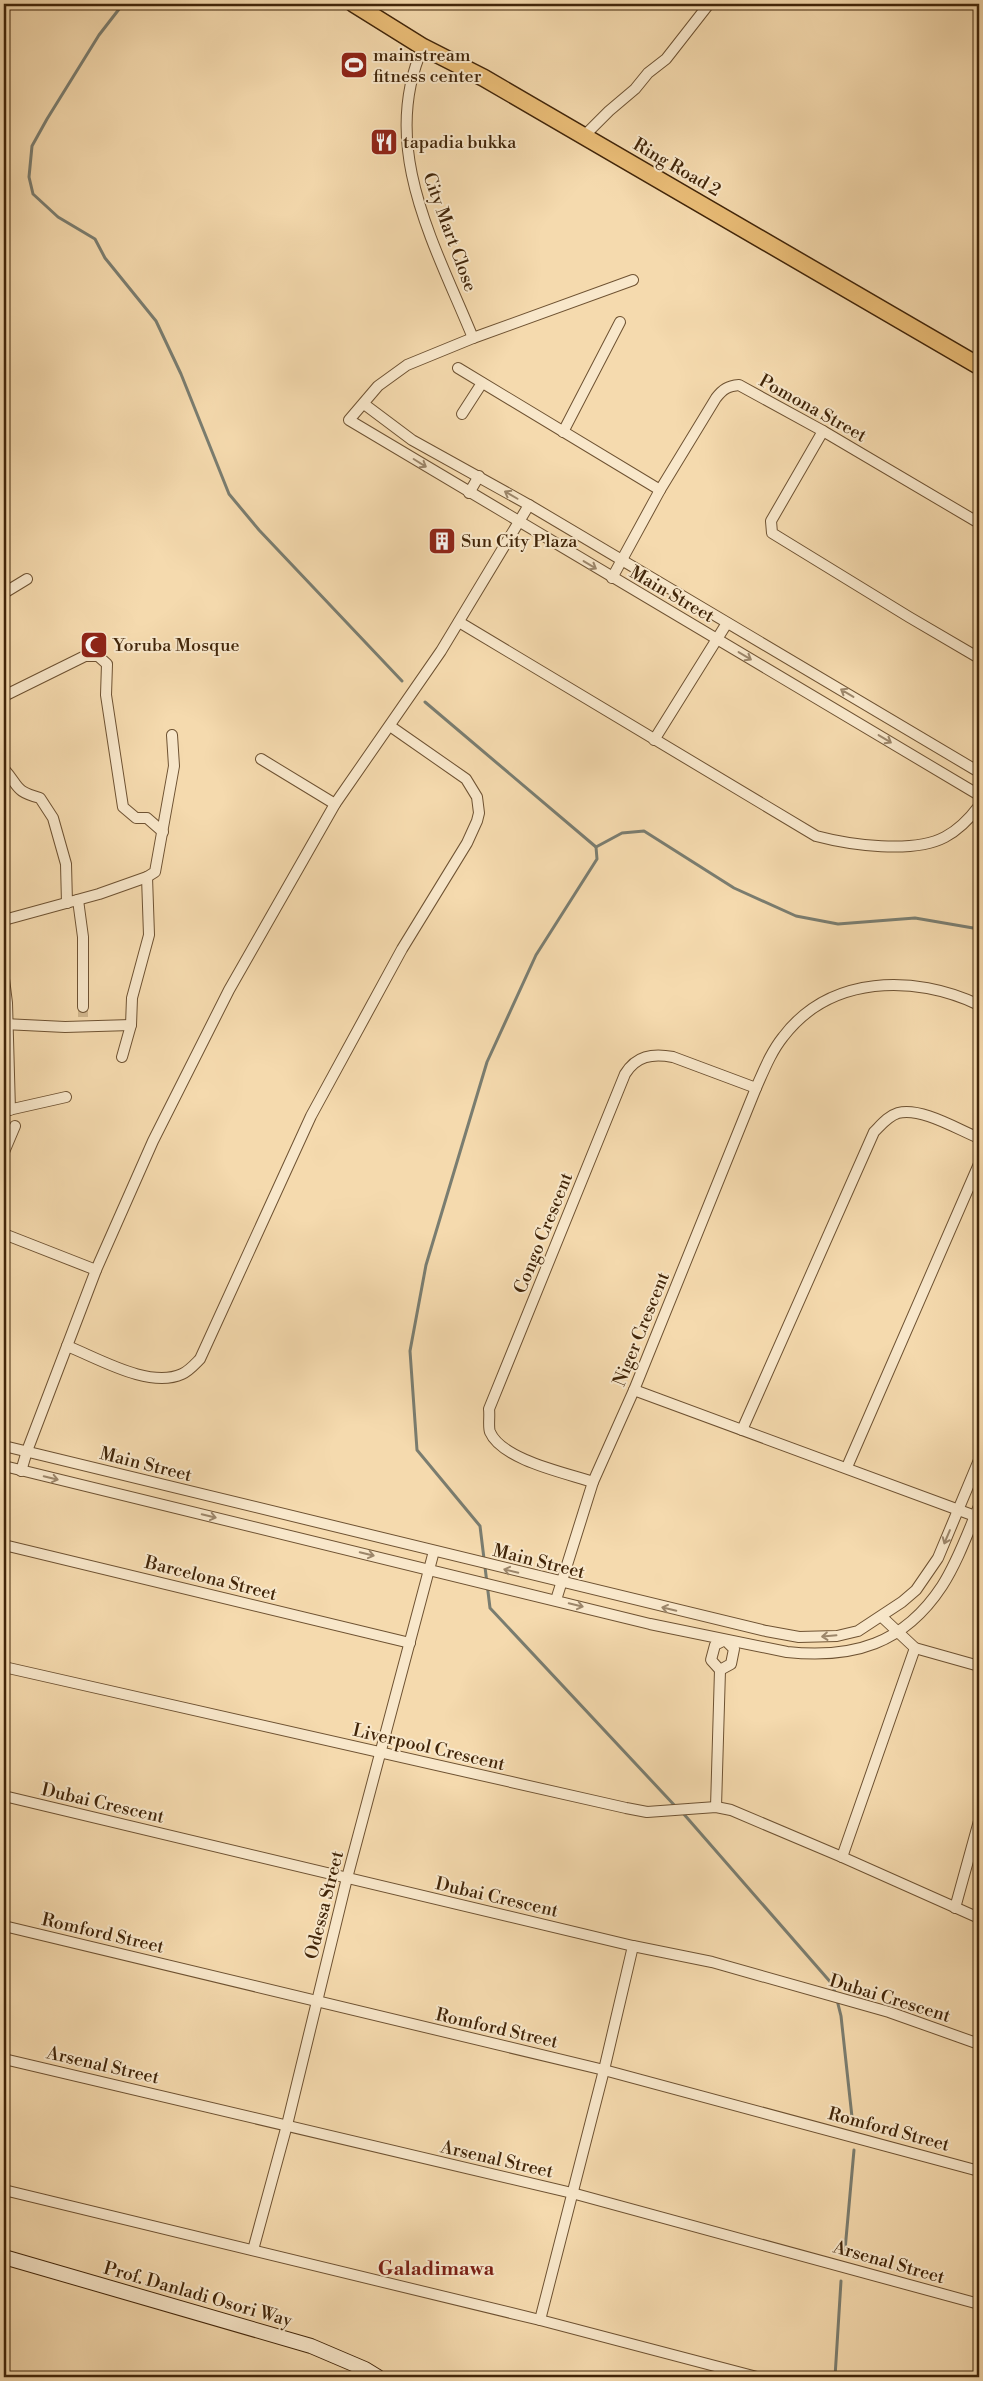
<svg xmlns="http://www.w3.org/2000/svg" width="983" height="2381" viewBox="0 0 983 2381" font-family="'Libre Bodoni',serif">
<rect width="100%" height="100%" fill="#f5daae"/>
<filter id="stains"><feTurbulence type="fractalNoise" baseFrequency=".004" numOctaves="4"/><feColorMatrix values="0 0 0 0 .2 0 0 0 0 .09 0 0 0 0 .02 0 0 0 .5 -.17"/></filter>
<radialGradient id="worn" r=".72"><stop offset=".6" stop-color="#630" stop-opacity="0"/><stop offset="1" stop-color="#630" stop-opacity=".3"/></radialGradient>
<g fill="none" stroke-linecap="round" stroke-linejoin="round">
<g stroke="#7a7d70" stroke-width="3">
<polyline points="123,4 99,35 47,119 32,146 29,177 33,194 58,217 95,239 105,258 156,321 181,374 229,494 259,530 402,681"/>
<polyline points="425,702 596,847 597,859 536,955 487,1062 426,1265 410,1351 417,1450 480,1526 490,1608 677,1808"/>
<polyline points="596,847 622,833 644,831 734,888 796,916 838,924 915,918 979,929"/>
<polyline points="682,1812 833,1985 835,1993"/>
<polyline points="837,2000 841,2016 852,2117"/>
<polyline points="845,2250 854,2150"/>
<polyline points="835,2377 841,2281"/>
</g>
<polyline stroke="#d1b68d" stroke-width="10" stroke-dasharray="10 5" stroke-linecap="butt" points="83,1007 83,1019"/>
<g stroke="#6e5232" stroke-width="12">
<g id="street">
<path d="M423,47c-45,100 12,198 50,291"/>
<polyline points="583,137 609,111 635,89 648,73 666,59 709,4"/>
<polyline points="633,280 473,338 407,365 378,386 349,420 979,795"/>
<polyline points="458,368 660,490"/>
<polyline points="364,404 412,440 529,505 979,772"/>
<polyline points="462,414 482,383"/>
<polyline points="823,431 771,521 772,533 909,617 979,658"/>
<polyline points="563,432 620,322"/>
<polyline points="469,493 479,476"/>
<path d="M612,578l48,-88 56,-92c7,-9 12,-12 23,-13l84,46 156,92"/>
<polyline points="4,593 27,579"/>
<path d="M459,622l357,214c34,9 97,18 129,1 13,-7 25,-19 34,-31"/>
<polyline points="4,696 85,656 98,656 107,664 106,695 123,807 136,818 147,818 163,832"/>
<polyline points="654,740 727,623"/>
<polyline points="261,759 335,804"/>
<path d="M4,769c16,18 10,22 36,29l13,20 13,46 1,39"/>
<polyline points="78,900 83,937 83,1007"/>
<polyline points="4,920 99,894 147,877 155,872 174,766 172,735"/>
<polyline points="4,979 7,1003 10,1110"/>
<polyline points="4,1024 65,1027 131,1025"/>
<polyline points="122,1057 131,1025 132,998 149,935 147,877"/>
<polyline points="4,1111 66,1097"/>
<polyline points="4,1152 15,1126"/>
<polyline points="4,1234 96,1270"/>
<path d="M67,1346c31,12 82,43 115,28 7,-3 13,-10 18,-15l111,-243 91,-167 65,-106 10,-22 2,-8 -2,-16 -11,-18 -76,-53"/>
<polyline points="634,1390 975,1516"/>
<path d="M742,1430l132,-298c7,-7 14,-16 24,-19 23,-6 59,16 81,25"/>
<polyline points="4,1446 766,1631 799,1637 837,1636 858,1631 902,1602 916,1590 938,1558 979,1460"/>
<path d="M4,1466l646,158 137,28c66,7 117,-8 155,-66 16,-25 26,-54 37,-80"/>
<polyline points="847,1467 979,1164"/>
<polyline points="21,1471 27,1451 96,1270 153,1141 229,990 335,804 441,651 529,505"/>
<path d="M593,1482c-27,-9 -91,-22 -103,-50 -2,-5 0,-16 -1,-23l136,-335c11,-18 27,-21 48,-17l83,31"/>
<polyline points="4,1545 410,1643"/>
<path d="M556,1600l37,-118 41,-92 122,-302c8,-18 15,-36 27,-51 47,-62 131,-63 196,-32"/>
<polyline points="882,1617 915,1648 979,1666"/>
<polygon points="725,1640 734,1649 731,1664 720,1670 711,1660 715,1645"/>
<polyline points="4,1667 626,1808 647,1812 716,1807 731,1810 842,1857 979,1918"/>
<polyline points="4,1796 633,1946 712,1962 889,2012 979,2044"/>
<polyline points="716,1807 720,1670"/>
<polyline points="842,1857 915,1648"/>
<polyline points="955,1908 979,1821"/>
<polyline points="4,1926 604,2070 979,2171"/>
<polyline points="4,2059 572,2193 979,2304"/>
<polyline points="4,2190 540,2320 757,2377"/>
<polyline points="253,2250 287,2125 347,1878 434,1551"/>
<polyline points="540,2320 604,2070 633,1946"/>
</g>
</g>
<g stroke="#412509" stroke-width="16">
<polyline id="secondary" points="4,2257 311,2346 365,2369 378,2377"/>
</g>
<g stroke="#412509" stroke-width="19">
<polyline id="primary" points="354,4 423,47 484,78 979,366"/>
</g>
<use href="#street" stroke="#f8e7ca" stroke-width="10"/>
<use href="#secondary" stroke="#f8e7ca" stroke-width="14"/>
<use href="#primary" stroke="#eabd77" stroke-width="16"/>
</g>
<defs><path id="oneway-shaft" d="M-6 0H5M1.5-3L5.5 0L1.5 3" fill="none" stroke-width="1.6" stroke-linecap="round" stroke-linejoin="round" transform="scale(1.25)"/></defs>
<g stroke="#9c866a">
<use href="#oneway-shaft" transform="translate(420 463) rotate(32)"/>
<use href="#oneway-shaft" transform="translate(511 495) rotate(-150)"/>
<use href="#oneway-shaft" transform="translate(590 565) rotate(31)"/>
<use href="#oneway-shaft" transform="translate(745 656) rotate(31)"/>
<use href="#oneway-shaft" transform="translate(847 693) rotate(-149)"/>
<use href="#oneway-shaft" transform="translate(885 739) rotate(31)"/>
<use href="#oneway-shaft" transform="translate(51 1478) rotate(14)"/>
<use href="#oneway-shaft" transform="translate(209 1516) rotate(14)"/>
<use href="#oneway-shaft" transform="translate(947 1537) rotate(113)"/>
<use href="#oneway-shaft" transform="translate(367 1554) rotate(14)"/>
<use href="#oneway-shaft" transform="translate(511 1571) rotate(-166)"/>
<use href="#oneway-shaft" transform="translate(576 1605) rotate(14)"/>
<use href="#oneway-shaft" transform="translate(669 1609) rotate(-167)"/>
<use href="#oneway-shaft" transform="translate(829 1636) rotate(175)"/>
</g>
<defs>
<g id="stadium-square" transform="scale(1.4375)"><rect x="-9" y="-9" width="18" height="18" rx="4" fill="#8f2418" stroke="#f8e7ca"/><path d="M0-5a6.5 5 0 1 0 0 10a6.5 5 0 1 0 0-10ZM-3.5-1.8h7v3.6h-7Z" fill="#fff"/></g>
<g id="restaurant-square" transform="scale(1.4375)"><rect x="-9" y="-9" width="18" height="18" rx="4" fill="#8f2418" stroke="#f8e7ca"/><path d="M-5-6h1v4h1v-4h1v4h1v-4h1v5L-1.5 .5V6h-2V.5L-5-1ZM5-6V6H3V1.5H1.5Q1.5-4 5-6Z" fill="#fff"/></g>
<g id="building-square" transform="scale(1.4375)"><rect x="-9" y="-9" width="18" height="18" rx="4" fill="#8f2418" stroke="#f8e7ca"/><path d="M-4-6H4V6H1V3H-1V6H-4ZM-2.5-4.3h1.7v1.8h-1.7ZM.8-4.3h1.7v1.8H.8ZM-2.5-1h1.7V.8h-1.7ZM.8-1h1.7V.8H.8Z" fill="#fff"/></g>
<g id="mosque-square" transform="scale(1.4375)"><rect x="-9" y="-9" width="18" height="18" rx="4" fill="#8f2418" stroke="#f8e7ca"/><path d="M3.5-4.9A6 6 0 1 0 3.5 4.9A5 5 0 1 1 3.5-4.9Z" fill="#fff"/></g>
</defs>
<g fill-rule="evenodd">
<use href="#stadium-square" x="354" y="65"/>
<use href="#restaurant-square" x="384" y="142"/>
<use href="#building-square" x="442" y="541"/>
<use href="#mosque-square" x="94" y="645"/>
</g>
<g text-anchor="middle" stroke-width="4" stroke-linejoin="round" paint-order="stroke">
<g font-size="18" fill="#412509" stroke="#f8e7ca" text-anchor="start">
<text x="373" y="61">mainstream<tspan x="373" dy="21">fitness center</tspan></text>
<text x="403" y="148">tapadia bukka</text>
<text x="461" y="547">Sun City Plaza</text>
<text x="113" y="651">Yoruba Mosque</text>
</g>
<g font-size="18" fill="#412509" stroke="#f8e7ca">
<text transform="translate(677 167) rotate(30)" y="6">Ring Road 2</text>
<text transform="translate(450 232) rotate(70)" y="6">City Mart Close</text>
<text transform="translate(813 408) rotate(29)" y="6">Pomona Street</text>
<text transform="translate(672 594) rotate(30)" y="6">Main Street</text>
<text transform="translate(543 1233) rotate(-68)" y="6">Congo Crescent</text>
<text transform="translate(641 1329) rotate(-68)" y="6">Niger Crescent</text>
<text transform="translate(146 1464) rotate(14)" y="6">Main Street</text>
<text transform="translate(539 1561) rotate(14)" y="6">Main Street</text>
<text transform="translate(211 1578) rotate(14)" y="6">Barcelona Street</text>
<text transform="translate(429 1747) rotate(13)" y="6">Liverpool Crescent</text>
<text transform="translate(103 1803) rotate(13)" y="6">Dubai Crescent</text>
<text transform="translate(497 1897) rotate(13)" y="6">Dubai Crescent</text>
<text transform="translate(324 1905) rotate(-76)" y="6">Odessa Street</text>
<text transform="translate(103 1933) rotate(13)" y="6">Romford Street</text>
<text transform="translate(890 1998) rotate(17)" y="6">Dubai Crescent</text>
<text transform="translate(497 2028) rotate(13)" y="6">Romford Street</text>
<text transform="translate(103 2065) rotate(13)" y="6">Arsenal Street</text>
<text transform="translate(889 2129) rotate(15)" y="6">Romford Street</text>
<text transform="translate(497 2159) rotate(13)" y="6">Arsenal Street</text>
<text transform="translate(889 2262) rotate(16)" y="6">Arsenal Street</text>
<text transform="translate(198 2294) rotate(16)" y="6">Prof. Danladi Osori Way</text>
</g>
<g font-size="20" font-weight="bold" fill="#7a1f14" stroke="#f8e7ca">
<text x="436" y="2275">Galadimawa</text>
</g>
</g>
<rect width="983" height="2381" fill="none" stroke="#f5daae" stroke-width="20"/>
<rect x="5" y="5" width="973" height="2371" fill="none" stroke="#412509" stroke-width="2.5"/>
<rect x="10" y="10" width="963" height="2361" fill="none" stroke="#412509"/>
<rect width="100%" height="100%" filter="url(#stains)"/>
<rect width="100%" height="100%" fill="url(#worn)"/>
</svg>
